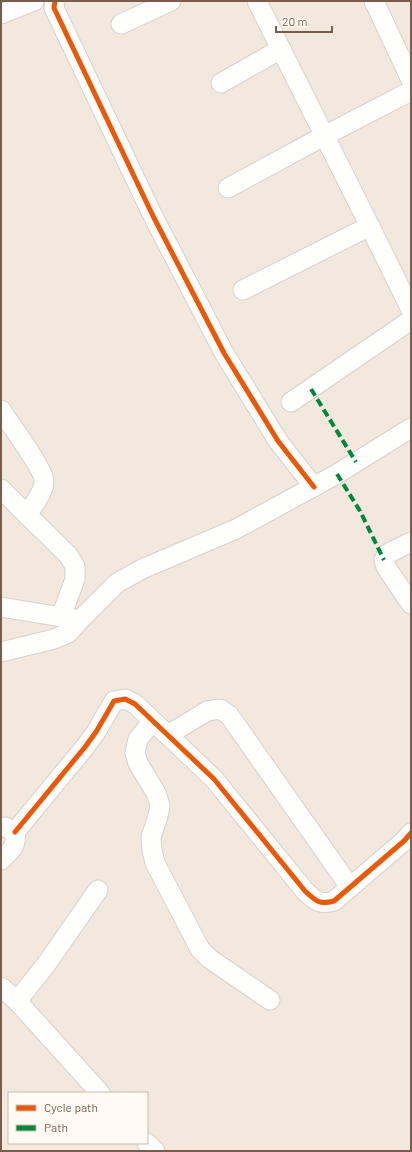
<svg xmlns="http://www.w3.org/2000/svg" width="412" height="1152" viewBox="0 0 412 1152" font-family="Barlow,sans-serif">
<rect width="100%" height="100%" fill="#f9f5f0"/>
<path fill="#f2e8de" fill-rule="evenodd" d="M1,1h410v1150h-410zM9,1093h138v50h-138z"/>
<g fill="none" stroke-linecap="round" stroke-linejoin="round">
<g stroke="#d7d1cb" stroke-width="21">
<g id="minor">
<polyline points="55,1 54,8 153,216 224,353 278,441 314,487"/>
<path d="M257,1c51,103 104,206 154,309"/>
<polyline points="374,1 411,80"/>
<polyline points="1,14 34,1"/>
<polyline points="121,24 171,1"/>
<polyline points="221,83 281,49"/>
<polyline points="228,188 324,136 411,91"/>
<polyline points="243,290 370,226"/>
<polyline points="291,402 411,320"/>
<path d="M1,410c8,13 44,60 43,72 -1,12 -11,23 -17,33"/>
<polyline points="1,489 68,555 75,566 75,579 61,617"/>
<polyline points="411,542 387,554 384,560 386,567 411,604"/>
<polyline points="1,607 80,620 117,583 142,569 236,529 337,474 411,428"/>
<polyline points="1,652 54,639 68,633 80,620"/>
<polyline points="153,721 138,739 135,753 138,763 156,793 160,805 158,816 151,837 152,850 155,863 200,949 210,959 270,1000"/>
<polyline points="168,735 207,711 220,709 229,715 350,887"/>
<path d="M1,827h4l10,5c2,15 -4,18 -14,28"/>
<path d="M15,832l70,-85 11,-15 18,-31 11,-2 10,5 79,75 91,112c11,10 14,14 29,10l70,-60 7,-8"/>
<polyline points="1,987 17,1001 100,1093"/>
<polyline points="17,1001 45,966 98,890"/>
<polyline points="147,1143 155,1151"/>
</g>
</g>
<use href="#minor" stroke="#fefefd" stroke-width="19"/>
<g stroke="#00873e" stroke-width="4" stroke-dasharray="8 4" stroke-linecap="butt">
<polyline points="311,389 356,462"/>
<polyline points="337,474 360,511 384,560"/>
</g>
<g stroke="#fffaf3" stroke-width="8">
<g id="cycleway">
<polyline points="55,1 54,8 153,216 224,353 278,441 314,487"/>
<path d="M15,832l70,-85 11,-15 18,-31 11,-2 10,5 79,75 91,112c11,10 14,14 29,10l70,-60 7,-8"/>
</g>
</g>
<use href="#cycleway" stroke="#e8590c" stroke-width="5"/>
</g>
<rect width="412" height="1152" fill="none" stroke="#7a5c4d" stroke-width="4"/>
<rect x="8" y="1092" width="140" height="52" fill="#fffaf3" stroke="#cabbb1"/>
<rect x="16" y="1105" width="20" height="6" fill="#e8590c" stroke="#cabbb1"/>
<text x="44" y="1112" font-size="12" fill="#7a5c4d">Cycle path</text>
<rect x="16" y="1125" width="20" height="6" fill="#00873e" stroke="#cabbb1"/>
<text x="44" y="1132" font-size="12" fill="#7a5c4d">Path</text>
<path d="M276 26v6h56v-6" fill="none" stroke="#7a5c4d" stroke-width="2"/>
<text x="282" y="26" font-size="12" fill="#7a5c4d" stroke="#fffaf3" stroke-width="3" paint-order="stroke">20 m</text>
</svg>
